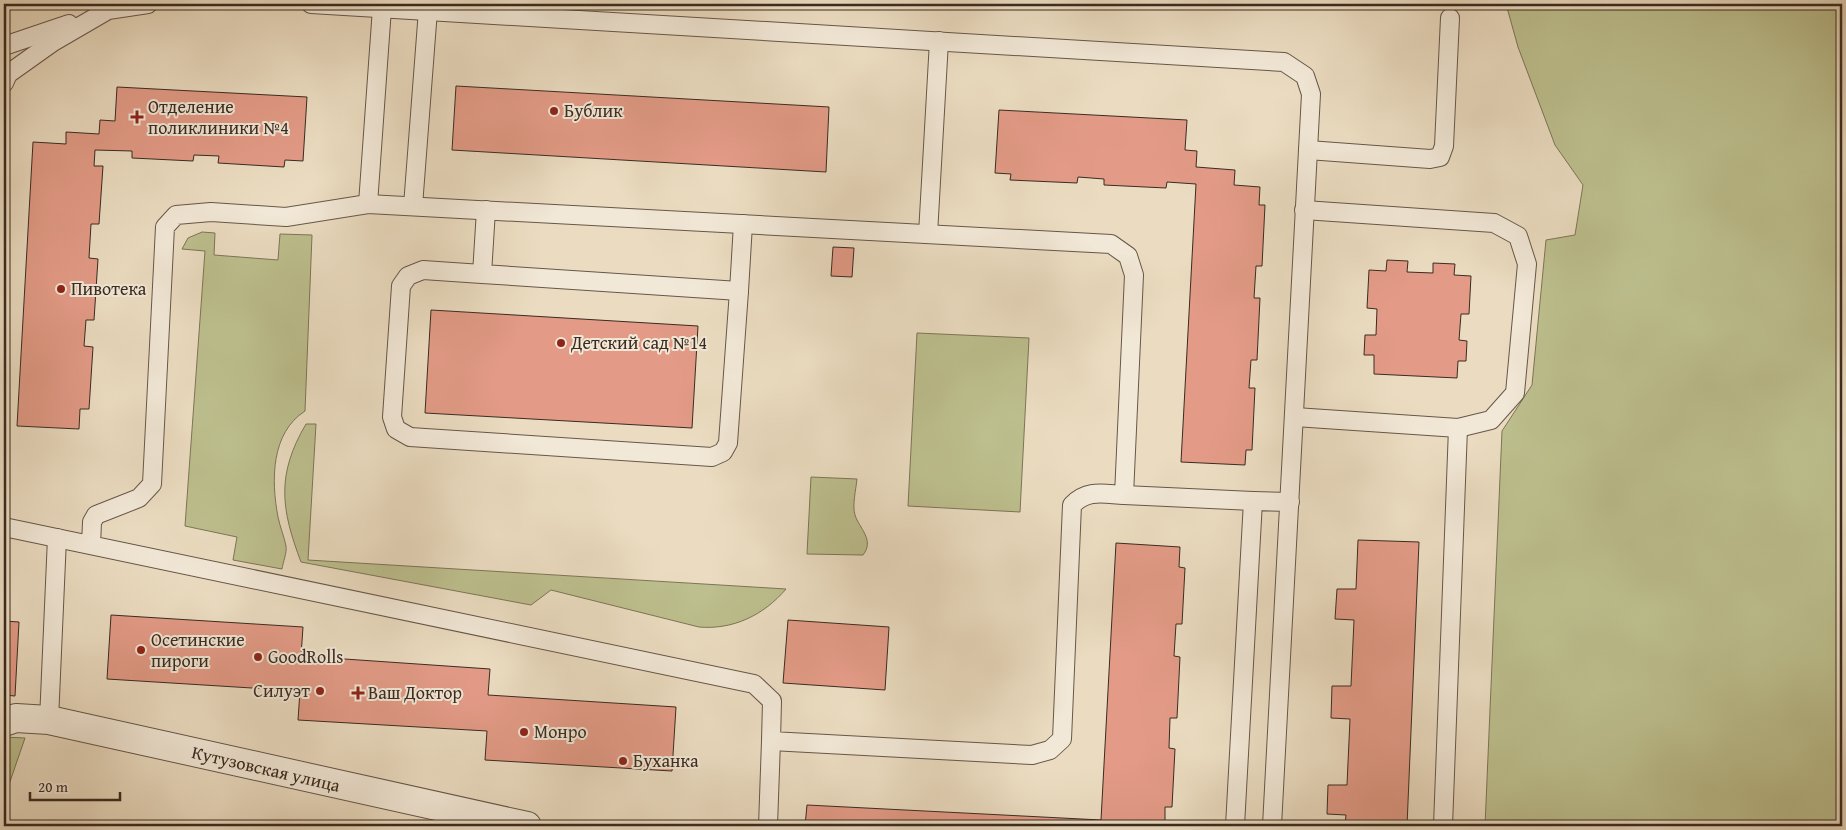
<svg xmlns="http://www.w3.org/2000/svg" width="1846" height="830" viewBox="0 0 1846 830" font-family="'Gentium Book Plus',serif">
<rect width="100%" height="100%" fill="#ebdcc1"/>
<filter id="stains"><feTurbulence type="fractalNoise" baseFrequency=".004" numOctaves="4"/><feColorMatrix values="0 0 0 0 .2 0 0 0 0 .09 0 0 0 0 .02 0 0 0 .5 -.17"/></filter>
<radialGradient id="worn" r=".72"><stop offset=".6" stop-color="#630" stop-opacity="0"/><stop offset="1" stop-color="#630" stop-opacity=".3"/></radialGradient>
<g fill="#bdbf8e" stroke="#7c7558">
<polygon points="1506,4 1842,4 1842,826 1485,826 1502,431 1532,385 1546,240 1575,235 1583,185 1555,145 1518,47"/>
<path d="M202,232l13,1 -1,22 64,5 2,-26 32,1 -7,176c-34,22 -34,69 -27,106 2,10 6,19 8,29 1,7 -3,16 -4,23l-49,-9 4,-23 -52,-11 20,-275 -23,-2 6,-11z"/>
<polygon points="917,333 1029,338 1020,512 908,506"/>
<path d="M306,424h10l-8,136 478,29c-22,26 -53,41 -87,38l-148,-37 -20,15 -230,-43c-20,-53 -25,-87 5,-138z"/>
<path d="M811,477l46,2c-1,10 -5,27 -2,36 4,13 20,25 8,40l-56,-1z"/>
<polygon points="4,737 25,738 4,799"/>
</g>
<g fill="#e39b87" stroke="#3a2b21">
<polygon points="456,86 829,107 826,172 452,150"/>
<polygon points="117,87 307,97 303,161 285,160 284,167 218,163 219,156 194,155 193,161 132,158 132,151 95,150 94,166 103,166 99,224 91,224 89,258 98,259 94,320 86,320 84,346 93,347 89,409 80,409 79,429 17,426 33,142 66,144 66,132 99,134 100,120 115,121"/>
<polygon points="999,110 1187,120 1185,150 1197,151 1196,167 1235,170 1234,185 1260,187 1259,205 1265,205 1262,266 1256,266 1254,298 1260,298 1257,360 1251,360 1249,388 1255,388 1252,450 1246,450 1245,465 1181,462 1196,184 1167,182 1166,188 1104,185 1104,179 1078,177 1077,183 1010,180 1011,174 995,173"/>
<polygon points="833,247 854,248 852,277 831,276"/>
<polygon points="1387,260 1408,261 1407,272 1433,273 1433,263 1455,264 1454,275 1471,276 1469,314 1461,314 1459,340 1467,341 1466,361 1458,361 1457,378 1374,374 1374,355 1364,355 1365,335 1376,335 1377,309 1367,308 1369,270 1386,271"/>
<polygon points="431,310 698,326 692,428 425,413"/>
<polygon points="1358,540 1419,542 1407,826 1345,826 1346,815 1327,814 1328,785 1347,785 1350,719 1331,718 1332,686 1351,686 1354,620 1335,619 1337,589 1356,589"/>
<polygon points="1116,543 1180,547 1179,567 1185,568 1182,624 1176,624 1174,656 1180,657 1177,718 1170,718 1169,748 1175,749 1172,807 1165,807 1165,824 1133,822 1133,826 805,826 807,805 1101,820"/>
<polygon points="111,615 303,627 301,656 490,669 488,695 676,707 672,771 485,760 487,731 298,720 300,691 107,679"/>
<polygon points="788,620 889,627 885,690 783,683"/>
<polygon points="4,621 19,622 15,696 4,695"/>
</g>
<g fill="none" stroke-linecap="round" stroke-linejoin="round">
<g stroke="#665749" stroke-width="20">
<g id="lane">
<polyline points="311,4 1284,62 1305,76 1311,94 1308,150 1272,826"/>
<polyline points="4,46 69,24"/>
<polyline points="4,83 8,74 53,42 108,10 148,4"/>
<polyline points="1308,150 1430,159 1440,157 1444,146 1450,18"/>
<polyline points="368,204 382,8"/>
<polyline points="413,206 428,10"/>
<polyline points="928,234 939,41"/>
<polyline points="482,274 423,270 408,276 401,286 392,417 396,429 410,437 712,457 723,452 728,443 739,291 482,274 486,210"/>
<polyline points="739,291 743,224"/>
<polyline points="1295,417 1458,428 1491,420 1515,393 1527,264 1518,236 1494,223 1304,210"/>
<polyline points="1124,495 1253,501"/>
<path d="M4,527l750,157 18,17 -1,40 261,14 18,-5 12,-11 10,-234c16,-16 31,-11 52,-10l10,-220 -6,-19 -17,-12 -743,-40 -82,13 -75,-5 -35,3 -11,12 -13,257 -13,14 -43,17 -4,7 -1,23"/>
<polyline points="49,720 57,538"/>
<polyline points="768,826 771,741"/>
<polyline points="1235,826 1253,501 1290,502"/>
<polyline points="1443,826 1458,428"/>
</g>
</g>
<g stroke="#665749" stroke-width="30">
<polyline id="street" points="4,722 16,718 49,720 527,826"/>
</g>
<use href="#lane" stroke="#f2e8d7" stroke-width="18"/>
<use href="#street" stroke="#f2e8d7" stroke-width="28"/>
</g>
<g fill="#8f2418" stroke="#f2e8d7" stroke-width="2">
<circle cx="554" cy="111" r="5"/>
<path d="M134.5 109.5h5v5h5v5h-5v5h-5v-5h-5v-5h5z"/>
<circle cx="61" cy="289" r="5"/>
<circle cx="561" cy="343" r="5"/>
<circle cx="141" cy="650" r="5"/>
<circle cx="258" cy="657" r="5"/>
<circle cx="320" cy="691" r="5"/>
<path d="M355.5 685.5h5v5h5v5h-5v5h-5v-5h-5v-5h5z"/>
<circle cx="524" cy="732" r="5"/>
<circle cx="623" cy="761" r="5"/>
</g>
<g text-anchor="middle" stroke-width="4" stroke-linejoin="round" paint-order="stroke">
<g font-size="18" fill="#3a2b21" stroke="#f2e8d7" text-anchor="start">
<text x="148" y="113">Отделение<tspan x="148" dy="21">поликлиники №4</tspan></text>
<text x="564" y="117">Бублик</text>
<text x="71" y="295">Пивотека</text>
<text x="571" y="349">Детский сад №14</text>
<text x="151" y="646">Осетинские<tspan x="151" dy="21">пироги</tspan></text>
<text x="268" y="663">GoodRolls</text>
<text x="310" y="697" text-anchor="end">Силуэт</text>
<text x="368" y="699">Ваш Доктор</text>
<text x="534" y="738">Монро</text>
<text x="633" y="767">Буханка</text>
</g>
<g font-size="18" fill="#3a2b21" stroke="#f2e8d7">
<text transform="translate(266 769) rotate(13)" y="6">Кутузовская улица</text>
</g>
</g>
<rect width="1846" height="830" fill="none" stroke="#ebdcc1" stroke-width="20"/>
<rect x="5" y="5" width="1836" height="820" fill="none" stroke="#3a2b21" stroke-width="2.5"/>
<rect x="10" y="10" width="1826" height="810" fill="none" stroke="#3a2b21"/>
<path d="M30 792v8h90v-8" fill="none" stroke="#3a2b21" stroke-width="2.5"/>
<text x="38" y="792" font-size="15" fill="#3a2b21" stroke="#f2e8d7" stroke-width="4" paint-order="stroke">20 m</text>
<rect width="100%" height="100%" filter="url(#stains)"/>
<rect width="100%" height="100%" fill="url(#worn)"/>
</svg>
